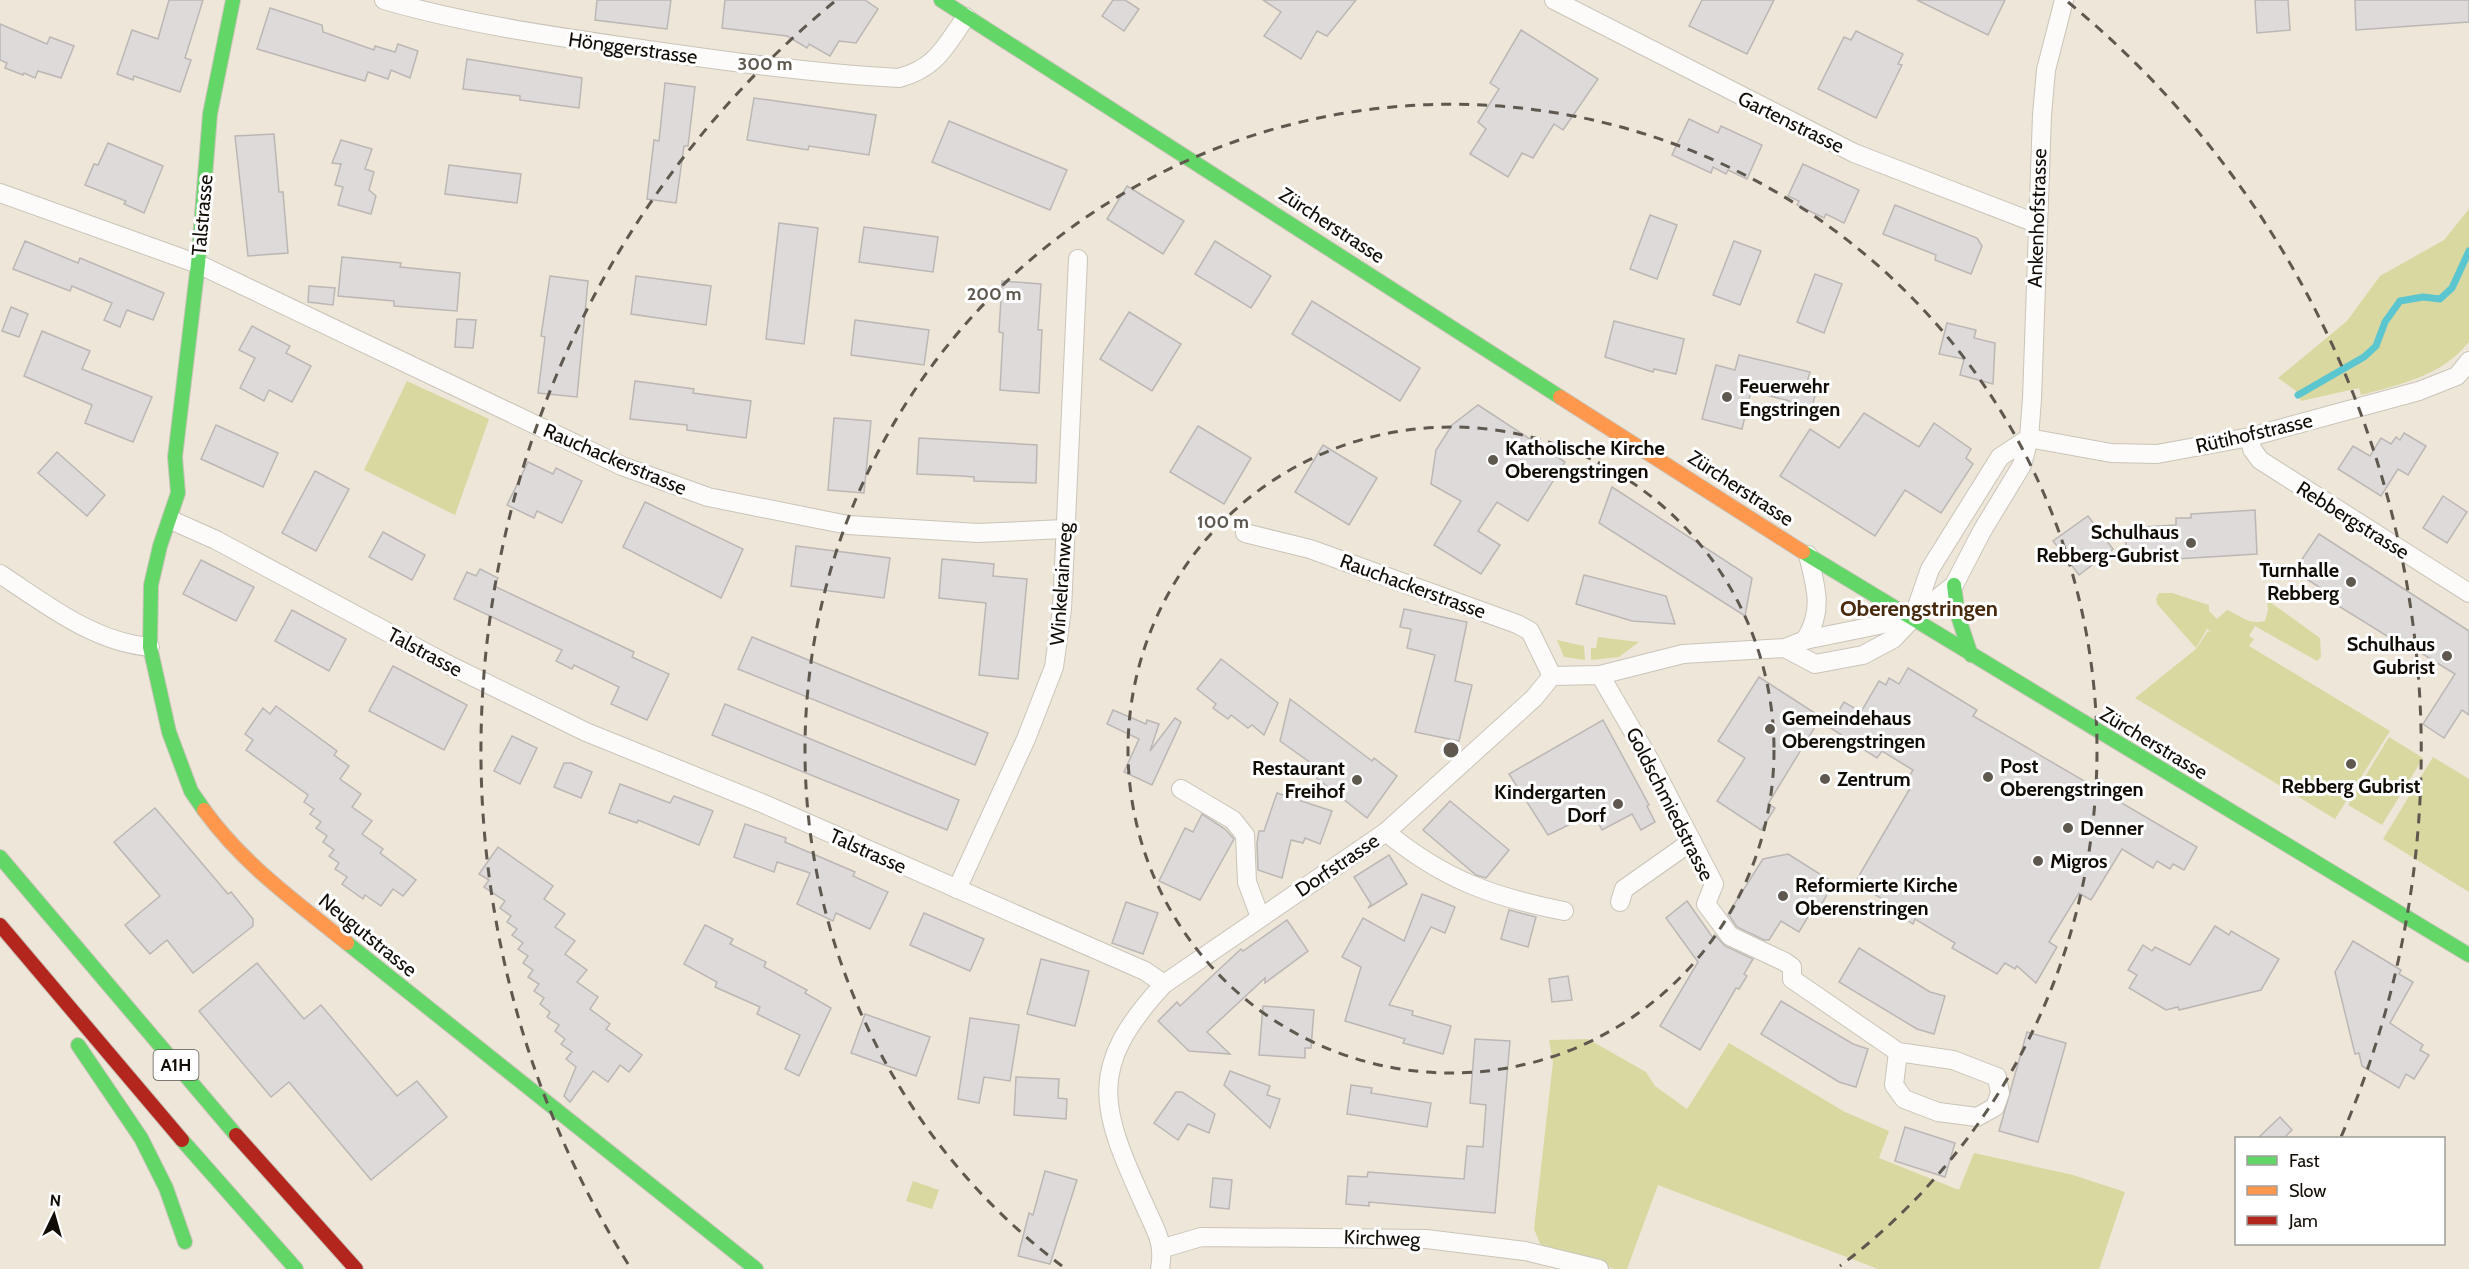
<svg xmlns="http://www.w3.org/2000/svg" width="2469" height="1269" viewBox="0 0 2469 1269" font-family="Cabin,sans-serif">
<rect width="100%" height="100%" fill="#eee6d8"/>
<g fill="#d9d8a0">
<path d="M2469,209v133c-27,34 -68,42 -108,53l-2,-7 -58,13 -6,-11 -17,-12 69,-57 33,-45 64,-36z"/>
<polygon points="407,381 489,419 455,515 364,470"/>
<path d="M2159,593h13l37,12v6l8,8 10,-9c15,6 20,15 38,11l3,-11 -1,-10 53,38 1,19 -4,4 -62,-35 -6,10 5,3 -5,7 141,85 -55,88 -200,-121 61,-49 12,-18 4,1 -5,-3 -11,19 -39,-44 -1,-5z"/>
<polygon points="1598,637 1639,642 1619,657 1591,660 1591,648 1596,648"/>
<polygon points="1557,640 1584,646 1585,660 1564,657"/>
<polygon points="2389,737 2423,758 2382,825 2348,805"/>
<polygon points="2433,757 2469,779 2469,892 2383,839"/>
<polygon points="1588,1039 1646,1072 1655,1086 1687,1109 1729,1043 1845,1112 1889,1131 1879,1158 1959,1190 1974,1153 2073,1175 2125,1192 2099,1269 1878,1269 1658,1185 1627,1269 1615,1269 1541,1246 1534,1229 1553,1062 1549,1040"/>
<polygon points="913,1181 939,1190 932,1209 906,1201"/>
</g>
<g fill="none" stroke-linecap="round" stroke-linejoin="round">
<polyline stroke="#5bc6d0" stroke-width="7" points="2298,395 2364,357 2376,346 2385,322 2400,301 2423,297 2440,299 2452,288 2469,251"/>
</g>
<g fill="#dedad9" stroke="#bab7b5" stroke-width="1.5">
<polygon points="169,0 203,0 185,58 191,60 180,92 134,76 133,80 117,74 132,30 158,39"/>
<polygon points="597,0 671,0 667,29 595,20"/>
<polygon points="725,0 865,0 878,9 856,43 839,41 830,56 809,44 807,48 787,36 722,28"/>
<polygon points="1113,0 1125,0 1139,9 1124,31 1102,16"/>
<polygon points="1263,0 1356,0 1327,36 1317,31 1301,59 1264,36 1281,12"/>
<polygon points="1702,0 1774,0 1747,54 1689,26"/>
<polygon points="1917,0 2005,0 1988,35"/>
<polygon points="2255,0 2288,0 2290,30 2257,33"/>
<polygon points="2355,0 2469,0 2469,22 2356,30"/>
<polygon points="270,8 322,25 323,32 374,50 375,46 395,52 398,44 418,51 410,78 391,70 388,79 368,72 365,81 257,49"/>
<polygon points="0,24 47,44 50,37 74,46 61,78 38,71 35,78 24,73 23,75 5,68 7,63 0,60"/>
<polygon points="1521,30 1598,79 1563,130 1554,124 1533,158 1522,153 1508,177 1470,154 1486,129 1478,122 1499,89 1490,83"/>
<polygon points="1856,31 1903,54 1898,64 1902,65 1876,118 1818,89 1844,37 1851,40"/>
<polygon points="467,59 582,78 579,108 520,100 520,96 463,89"/>
<polygon points="665,83 695,87 688,146 684,146 676,203 647,199 654,140 659,141"/>
<polygon points="754,98 876,115 869,155 809,146 808,150 747,140"/>
<polygon points="1689,119 1718,133 1721,126 1762,145 1747,179 1728,170 1726,174 1713,167 1711,173 1672,155"/>
<polygon points="949,121 1067,170 1050,210 932,162"/>
<polygon points="274,134 279,192 283,192 288,253 248,256 235,136"/>
<polygon points="341,140 372,149 365,169 374,172 369,190 376,196 371,214 338,205 343,187 335,185 341,164 332,163"/>
<polygon points="108,143 163,166 144,213 124,204 126,201 85,185 94,164 98,165"/>
<polygon points="1803,164 1859,190 1844,223 1826,214 1824,218 1797,205 1799,201 1788,196"/>
<polygon points="449,165 521,174 517,203 445,194"/>
<polygon points="1127,186 1184,221 1163,254 1107,219"/>
<polygon points="1895,205 1977,238 1982,246 1971,274 1935,260 1936,255 1883,234"/>
<polygon points="1650,215 1677,225 1657,279 1630,269"/>
<polygon points="779,223 818,228 804,344 766,339"/>
<polygon points="864,227 938,237 933,272 859,262"/>
<polygon points="25,241 78,263 80,258 164,293 153,320 127,310 120,327 104,320 112,303 72,286 70,291 13,269"/>
<polygon points="1215,241 1271,276 1251,308 1195,274"/>
<polygon points="1734,241 1761,251 1740,305 1713,295"/>
<polygon points="342,257 401,263 400,267 460,273 457,311 394,306 394,301 338,296"/>
<polygon points="1815,274 1842,284 1824,333 1797,322"/>
<polygon points="550,276 588,281 577,397 538,393 545,337 541,336"/>
<polygon points="636,276 711,286 706,325 631,314"/>
<polygon points="1002,281 1041,284 1038,330 1042,330 1039,393 1000,390 1003,333 999,332"/>
<polygon points="309,286 335,288 333,305 308,302"/>
<polygon points="1312,301 1420,368 1400,401 1292,334"/>
<polygon points="11,307 28,314 19,337 2,331"/>
<polygon points="1129,312 1181,344 1152,391 1100,359"/>
<polygon points="457,319 476,320 473,348 455,347"/>
<polygon points="855,320 929,330 924,365 851,355"/>
<polygon points="1614,321 1684,339 1676,374 1654,369 1653,372 1605,357"/>
<polygon points="1947,323 1976,330 1974,338 1995,343 1993,384 1960,375 1964,359 1939,354"/>
<polygon points="252,326 290,346 286,353 311,366 292,402 269,390 264,401 240,388 255,358 239,350"/>
<polygon points="42,331 90,351 82,369 152,397 133,442 85,423 92,405 24,376"/>
<polygon points="1739,355 1810,372 1807,382 1818,384 1812,407 1751,391 1742,429 1702,419 1716,365 1735,370"/>
<polygon points="635,381 694,389 693,393 751,401 746,438 687,430 687,425 630,419"/>
<polygon points="1478,405 1565,462 1528,521 1497,502 1478,531 1500,545 1481,574 1434,545 1461,501 1431,484 1436,450 1452,425"/>
<polygon points="1864,413 1919,447 1934,423 1971,449 1966,458 1973,464 1941,513 1905,490 1875,536 1780,476 1810,429 1839,448"/>
<polygon points="834,418 871,421 864,493 828,490"/>
<polygon points="216,425 278,453 263,487 201,459"/>
<polygon points="1198,426 1251,458 1224,504 1170,472"/>
<polygon points="2404,433 2426,446 2408,475 2398,469 2381,496 2338,469 2353,446 2370,456 2381,438 2391,444 2396,437 2400,440"/>
<polygon points="919,438 1037,445 1036,483 974,481 974,477 962,476 917,474"/>
<polygon points="1323,445 1377,478 1349,525 1295,492"/>
<polygon points="57,452 105,495 87,516 38,473"/>
<polygon points="528,462 553,474 556,468 582,481 562,523 537,511 534,518 507,505"/>
<polygon points="315,471 349,489 316,551 282,533"/>
<polygon points="1612,487 1752,578 1745,616 1599,523"/>
<polygon points="2443,496 2467,512 2447,543 2423,528"/>
<polygon points="645,502 743,549 721,598 623,547"/>
<polygon points="2255,510 2257,554 2127,562 2125,528 2176,525 2176,518 2191,518 2191,514"/>
<polygon points="2088,516 2113,549 2079,575 2053,541"/>
<polygon points="383,532 425,555 412,580 369,557"/>
<polygon points="2319,534 2469,631 2469,715 2462,710 2444,738 2423,724 2455,674 2397,638 2395,641 2324,597 2327,592 2294,571"/>
<polygon points="796,546 890,558 884,598 791,586"/>
<polygon points="942,559 994,564 993,576 1027,579 1018,679 979,675 986,603 939,598"/>
<polygon points="201,560 254,587 236,621 183,594"/>
<polygon points="480,569 498,578 494,586 634,652 632,657 669,674 647,720 611,704 619,687 574,665 572,669 556,661 562,650 454,599 467,572 476,576"/>
<polygon points="1584,575 1666,596 1675,624 1632,621 1576,604"/>
<polygon points="1404,609 1467,622 1455,681 1472,685 1459,741 1415,732 1435,655 1407,648 1411,629 1400,627"/>
<polygon points="292,610 346,639 329,671 275,641"/>
<polygon points="752,637 988,733 975,765 738,669"/>
<polygon points="1221,659 1278,703 1264,735 1252,725 1248,728 1231,715 1228,719 1213,708 1216,704 1197,689"/>
<polygon points="393,666 467,705 444,750 369,711"/>
<polygon points="1908,668 1977,710 1973,716 2197,847 2184,870 2173,864 2170,869 2157,861 2153,868 2122,849 2091,900 2079,893 2049,942 2057,947 2036,983 2017,966 2015,969 2005,963 1997,974 1952,948 1955,943 1915,919 1913,924 1891,910 1893,905 1872,893 1874,889 1857,879 1912,785 1906,782 1913,770 1882,751 1877,758 1829,727 1844,702 1861,712 1879,681 1886,685 1889,678 1899,684"/>
<polygon points="1759,677 1821,717 1768,804 1775,808 1761,830 1717,801 1745,758 1718,741"/>
<polygon points="1290,699 1372,761 1374,758 1397,776 1367,818 1313,775 1318,768 1280,741"/>
<polygon points="725,704 959,800 947,830 712,735"/>
<polygon points="276,706 337,751 334,755 349,766 340,779 361,794 352,807 372,821 362,834 383,849 380,853 416,880 403,896 393,889 381,906 365,895 363,899 342,884 347,877 335,869 339,863 329,856 334,850 323,842 327,836 316,828 321,822 310,814 314,809 304,802 308,795 246,750 253,740 245,734 263,708 270,714"/>
<polygon points="1113,710 1146,724 1147,720 1159,724 1150,751 1175,718 1181,722 1152,785 1124,772 1139,739 1107,724"/>
<polygon points="1603,720 1649,805 1647,806 1655,822 1641,830 1632,814 1602,830 1593,813 1548,835 1509,774"/>
<polygon points="512,736 537,748 520,784 494,771"/>
<polygon points="564,763 571,763 592,772 581,798 554,787"/>
<polygon points="620,784 670,803 674,796 713,811 699,845 638,820 637,823 609,813"/>
<polygon points="1277,793 1332,811 1320,844 1305,838 1303,843 1291,840 1282,878 1258,870 1257,843 1259,831 1264,831"/>
<polygon points="1450,801 1509,850 1486,878 1476,875 1423,830"/>
<polygon points="155,808 228,894 231,892 253,919 253,926 193,973 167,940 150,954 125,925 160,896 114,842"/>
<polygon points="1202,814 1225,829 1234,839 1200,900 1159,881 1185,828 1193,832"/>
<polygon points="745,824 786,838 785,842 855,872 853,876 888,892 870,929 836,913 833,921 797,904 810,873 777,862 774,872 734,857"/>
<polygon points="498,847 553,886 544,899 565,914 555,927 575,941 565,954 587,970 577,982 598,997 590,1009 610,1024 606,1029 642,1055 629,1072 620,1065 608,1082 593,1071 570,1102 564,1096 576,1067 566,1059 572,1052 561,1044 565,1039 555,1031 559,1025 547,1017 550,1012 540,1004 544,998 534,991 539,984 528,977 533,970 523,963 528,956 518,949 523,943 512,935 517,929 507,922 511,916 500,908 505,901 484,887 489,880 479,874"/>
<polygon points="1788,854 1834,883 1821,905 1815,905 1799,932 1781,921 1769,940 1764,940 1737,927 1728,914 1763,859"/>
<polygon points="1389,855 1407,884 1368,908 1371,904 1354,877"/>
<polygon points="1422,894 1455,907 1445,933 1431,927 1389,1005 1413,1011 1412,1015 1451,1026 1443,1054 1403,1043 1405,1039 1345,1021 1361,967 1342,957 1363,918 1404,941"/>
<polygon points="1687,901 1713,938 1715,935 1725,946 1753,959 1744,974 1747,976 1739,989 1736,988 1700,1050 1660,1026 1698,962 1666,918"/>
<polygon points="1126,902 1158,913 1143,954 1112,943"/>
<polygon points="1509,910 1536,917 1528,947 1501,939"/>
<polygon points="924,913 984,939 970,971 910,945"/>
<polygon points="1287,920 1308,951 1265,983 1265,978 1207,1032 1230,1054 1189,1051 1158,1021 1177,1002 1180,1006 1241,949 1243,951"/>
<polygon points="705,925 733,939 730,944 766,962 764,967 807,990 805,993 831,1008 799,1076 785,1069 800,1035 757,1014 760,1007 715,987 717,982 684,964"/>
<polygon points="2215,926 2229,935 2231,931 2279,959 2261,990 2179,1010 2178,1007 2166,1010 2129,988 2137,975 2128,970 2143,945 2152,951 2155,947 2190,965"/>
<polygon points="2353,941 2401,970 2399,974 2413,982 2390,1023 2423,1045 2420,1050 2429,1055 2414,1079 2406,1074 2399,1088 2362,1066 2359,1053 2355,1054 2335,972"/>
<polygon points="1859,948 1930,992 1945,996 1934,1034 1917,1029 1839,982"/>
<polygon points="1041,959 1089,971 1075,1026 1027,1014"/>
<polygon points="257,963 304,1019 321,1005 397,1096 417,1081 447,1117 371,1180 289,1082 271,1097 199,1011"/>
<polygon points="1568,976 1572,1000 1552,1002 1549,979"/>
<polygon points="1781,1001 1853,1044 1868,1049 1856,1087 1839,1082 1761,1034"/>
<polygon points="1263,1006 1314,1010 1311,1048 1305,1048 1305,1058 1259,1055"/>
<polygon points="865,1014 930,1037 916,1076 851,1053"/>
<polygon points="970,1018 1019,1025 1010,1081 984,1077 979,1103 958,1099"/>
<polygon points="2027,1032 2066,1043 2038,1142 1999,1131"/>
<polygon points="1475,1039 1510,1041 1495,1213 1369,1202 1369,1206 1346,1204 1348,1176 1367,1177 1368,1172 1464,1179 1467,1146 1483,1147 1486,1105 1470,1103"/>
<polygon points="1230,1071 1270,1086 1267,1095 1280,1099 1270,1128 1224,1085"/>
<polygon points="1016,1077 1059,1079 1058,1098 1067,1099 1066,1119 1014,1115"/>
<polygon points="1351,1085 1372,1088 1371,1093 1431,1103 1427,1127 1347,1114"/>
<polygon points="1176,1092 1182,1092 1215,1114 1209,1133 1188,1124 1178,1140 1154,1123"/>
<polygon points="2280,1117 2292,1130 2284,1138 2258,1138"/>
<polygon points="1905,1127 1955,1143 1945,1177 1895,1161"/>
<polygon points="1045,1171 1077,1180 1050,1264 1018,1256 1029,1213 1033,1215"/>
<polygon points="1213,1178 1232,1180 1229,1209 1210,1207"/>
</g>
<g fill="none" stroke-linecap="round" stroke-linejoin="round">
<g stroke="#cac4b9" stroke-width="20">
<g id="street">
<path d="M384,0c79,23 161,35 243,47 90,13 181,26 272,31 38,-10 46,-32 67,-61"/>
<polyline points="1554,0 1854,153 2038,224"/>
<polyline points="0,193 198,264 622,466 708,497 848,525 978,533 1064,529"/>
<polyline points="2250,437 2252,449 2260,460 2469,593"/>
<polyline points="171,520 216,540 445,663 586,732 764,804 1145,971 1164,984"/>
<polyline points="1245,533 1310,549 1517,624 1530,631 1552,676"/>
<path d="M0,574c46,30 93,68 150,73"/>
<polyline points="1913,618 1930,569 2000,457 2029,438 2111,453 2157,454 2250,437 2419,391 2457,376 2469,361"/>
<path d="M1805,640c19,-29 11,-53 3,-85"/>
<polyline points="1785,648 1815,664 1863,655 1893,639 1913,618 1954,585 1982,531 2022,465 2029,438 2032,399 2042,115 2046,70 2064,0"/>
<polyline points="1600,675 1649,759 1714,884 1706,904 1730,936 1785,962 1792,967 1792,979 1898,1052 1953,1060 1997,1077 2000,1093 1995,1107 1977,1117 1938,1112 1904,1099 1894,1085 1898,1052"/>
<polyline points="1181,789 1233,820 1245,835 1247,882 1260,917"/>
<path d="M1386,832c57,47 106,65 178,79"/>
<polyline points="957,889 1026,739 1054,667 1062,609 1078,259"/>
<polyline points="1620,902 1624,889 1692,841"/>
<polyline points="1164,1248 1201,1237 1426,1239 1525,1251 1599,1269"/>
<path d="M1160,1269c5,-28 -5,-39 -16,-65 -44,-97 -58,-136 20,-220l222,-152 148,-134 18,-22 48,-1 83,-21 102,-6 20,-8 108,-22"/>
</g>
</g>
<g stroke="#cac4b9" stroke-width="16">
<g id="fast">
<polyline points="941,0 1560,397"/>
<polyline points="1803,552 2469,955"/>
<polyline points="1954,585 1958,616 1971,655"/>
<polyline points="204,810 191,791 169,732 150,647 151,585 160,546 178,493 175,457 198,264 210,114 233,0"/>
<polyline points="0,857 236,1135"/>
<polyline points="347,943 756,1269"/>
<polyline points="78,1045 141,1138 166,1188 185,1242"/>
<polyline points="182,1140 296,1269"/>
</g>
</g>
<g stroke="#cac4b9" stroke-width="16">
<g id="slow">
<polyline points="1560,397 1803,552"/>
<path d="M204,810c40,55 90,90 143,133"/>
</g>
</g>
<g stroke="#cac4b9" stroke-width="16">
<g id="jam">
<polyline points="0,925 182,1140"/>
<polyline points="236,1135 356,1269"/>
</g>
</g>
<use href="#street" stroke="#fcfbf9" stroke-width="18"/>
<use href="#fast" stroke="#63d668" stroke-width="14"/>
<use href="#slow" stroke="#ff974d" stroke-width="14"/>
<use href="#jam" stroke="#b3261e" stroke-width="14"/>
</g>
<g fill="none" stroke="#5e584f" stroke-width="3" stroke-dasharray="10 8">
<circle cx="1451" cy="750" r="323"/>
<path d="M1062 1266A646 646 0 1 1 1840 1266"/>
<path d="M628 1264A970 970 0 0 1 834 2M2068 2A970 970 0 0 1 2341 1137"/>
</g>
<g fill="#5e584f" stroke="#fff" stroke-width="2">
<circle cx="1727" cy="397" r="6"/>
<circle cx="1493" cy="460" r="6"/>
<circle cx="2191" cy="543" r="6"/>
<circle cx="2351" cy="582" r="6"/>
<circle cx="2447" cy="656" r="6"/>
<circle cx="1770" cy="729" r="6"/>
<circle cx="2351" cy="764" r="6"/>
<circle cx="1988" cy="777" r="6"/>
<circle cx="1825" cy="779" r="6"/>
<circle cx="1357" cy="780" r="6"/>
<circle cx="1618" cy="804" r="6"/>
<circle cx="2068" cy="828" r="6"/>
<circle cx="2038" cy="861" r="6"/>
<circle cx="1783" cy="896" r="6"/>
</g>
<g text-anchor="middle" stroke-width="6" stroke-linejoin="round" paint-order="stroke">
<rect fill="#fff" stroke="#585550" stroke-width="1.5" x="153.5" y="1050" width="45" height="30" rx="4.5"/>
<g font-size="18" font-weight="bold" fill="#110c05">
<text x="176" y="1071">A1H</text>
</g>
<g font-size="20" fill="#110c05" stroke="#fff">
<text transform="translate(633 48) rotate(8)" y="7">Hönggerstrasse</text>
<text transform="translate(1791 122) rotate(26)" y="7">Gartenstrasse</text>
<text transform="translate(202 215) rotate(-85)" y="7">Talstrasse</text>
<text transform="translate(2037 218) rotate(-88)" y="7">Ankenhofstrasse</text>
<text transform="translate(1332 225) rotate(33)" y="7">Zürcherstrasse</text>
<text transform="translate(2254 433) rotate(-13)" y="7">Rütihofstrasse</text>
<text transform="translate(615 459) rotate(23)" y="7">Rauchackerstrasse</text>
<text transform="translate(1741 488) rotate(33)" y="7">Zürcherstrasse</text>
<text transform="translate(2353 520) rotate(32)" y="7">Rebbergstrasse</text>
<text transform="translate(1061 584) rotate(-86)" y="7">Winkelrainweg</text>
<text transform="translate(1413 586) rotate(20)" y="7">Rauchackerstrasse</text>
<text transform="translate(425 652) rotate(28)" y="7">Talstrasse</text>
<text transform="translate(2154 743) rotate(31)" y="7">Zürcherstrasse</text>
<text transform="translate(1670 804) rotate(63)" y="7">Goldschmiedstrasse</text>
<text transform="translate(868 851) rotate(24)" y="7">Talstrasse</text>
<text transform="translate(1337 865) rotate(-34)" y="7">Dorfstrasse</text>
<text transform="translate(368 935) rotate(39)" y="7">Neugutstrasse</text>
<text transform="translate(1382 1238) rotate(2)" y="7">Kirchweg</text>
</g>
<g font-size="20" font-weight="bold" fill="#110c05" stroke="#fff" text-anchor="start">
<text x="1739" y="393">Feuerwehr<tspan x="1739" dy="23">Engstringen</tspan></text>
<text x="1505" y="455">Katholische Kirche<tspan x="1505" dy="23">Oberengstringen</tspan></text>
<text x="2179" y="539" text-anchor="end">Schulhaus<tspan x="2179" dy="23">Rebberg-Gubrist</tspan></text>
<text x="2339" y="577" text-anchor="end">Turnhalle<tspan x="2339" dy="23">Rebberg</tspan></text>
<text x="2435" y="651" text-anchor="end">Schulhaus<tspan x="2435" dy="23">Gubrist</tspan></text>
<text x="1782" y="725">Gemeindehaus<tspan x="1782" dy="23">Oberengstringen</tspan></text>
<text x="2000" y="773">Post<tspan x="2000" dy="23">Oberengstringen</tspan></text>
<text x="1345" y="775" text-anchor="end">Restaurant<tspan x="1345" dy="23">Freihof</tspan></text>
<text x="1837" y="786">Zentrum</text>
<text x="2351" y="793" text-anchor="middle">Rebberg Gubrist</text>
<text x="1606" y="799" text-anchor="end">Kindergarten<tspan x="1606" dy="23">Dorf</tspan></text>
<text x="2080" y="835">Denner</text>
<text x="2050" y="868">Migros</text>
<text x="1795" y="892">Reformierte Kirche<tspan x="1795" dy="23">Oberenstringen</tspan></text>
</g>
<g font-size="22" font-weight="bold" fill="#482a0f" stroke="#fff">
<text x="1919" y="616">Oberengstringen</text>
</g>
</g>
<circle cx="1451" cy="750" r="9" fill="#5e584f" stroke="#fff" stroke-width="3"/>
<g font-size="18" text-anchor="middle" font-weight="bold" fill="#5e584f" stroke="#fff" stroke-width="6" stroke-linejoin="round" paint-order="stroke">
<text x="765" y="70">300 m</text>
<text x="994" y="300">200 m</text>
<text x="1223" y="528">100 m</text>
</g>
<rect x="2235" y="1137" width="210" height="108" fill="#ffffff" stroke="#a09e9b" stroke-width="1.5"/>
<rect x="2247" y="1156" width="30" height="9" fill="#63d668" stroke="#a09e9b" stroke-width="1.5"/>
<text x="2289" y="1167" font-size="18" fill="#110c05">Fast</text>
<rect x="2247" y="1186" width="30" height="9" fill="#ff974d" stroke="#a09e9b" stroke-width="1.5"/>
<text x="2289" y="1197" font-size="18" fill="#110c05">Slow</text>
<rect x="2247" y="1216" width="30" height="9" fill="#b3261e" stroke="#a09e9b" stroke-width="1.5"/>
<text x="2289" y="1227" font-size="18" fill="#110c05">Jam</text>
<g transform="translate(54 1215) rotate(5)" stroke="#ffffff" stroke-width="4.5" paint-order="stroke">
<path d="M0-4.5L10 22L0 15L-10 22Z" fill="#110c05"/>
<text y="-9" font-size="16" font-weight="bold" text-anchor="middle" fill="#110c05">N</text>
</g>
</svg>
